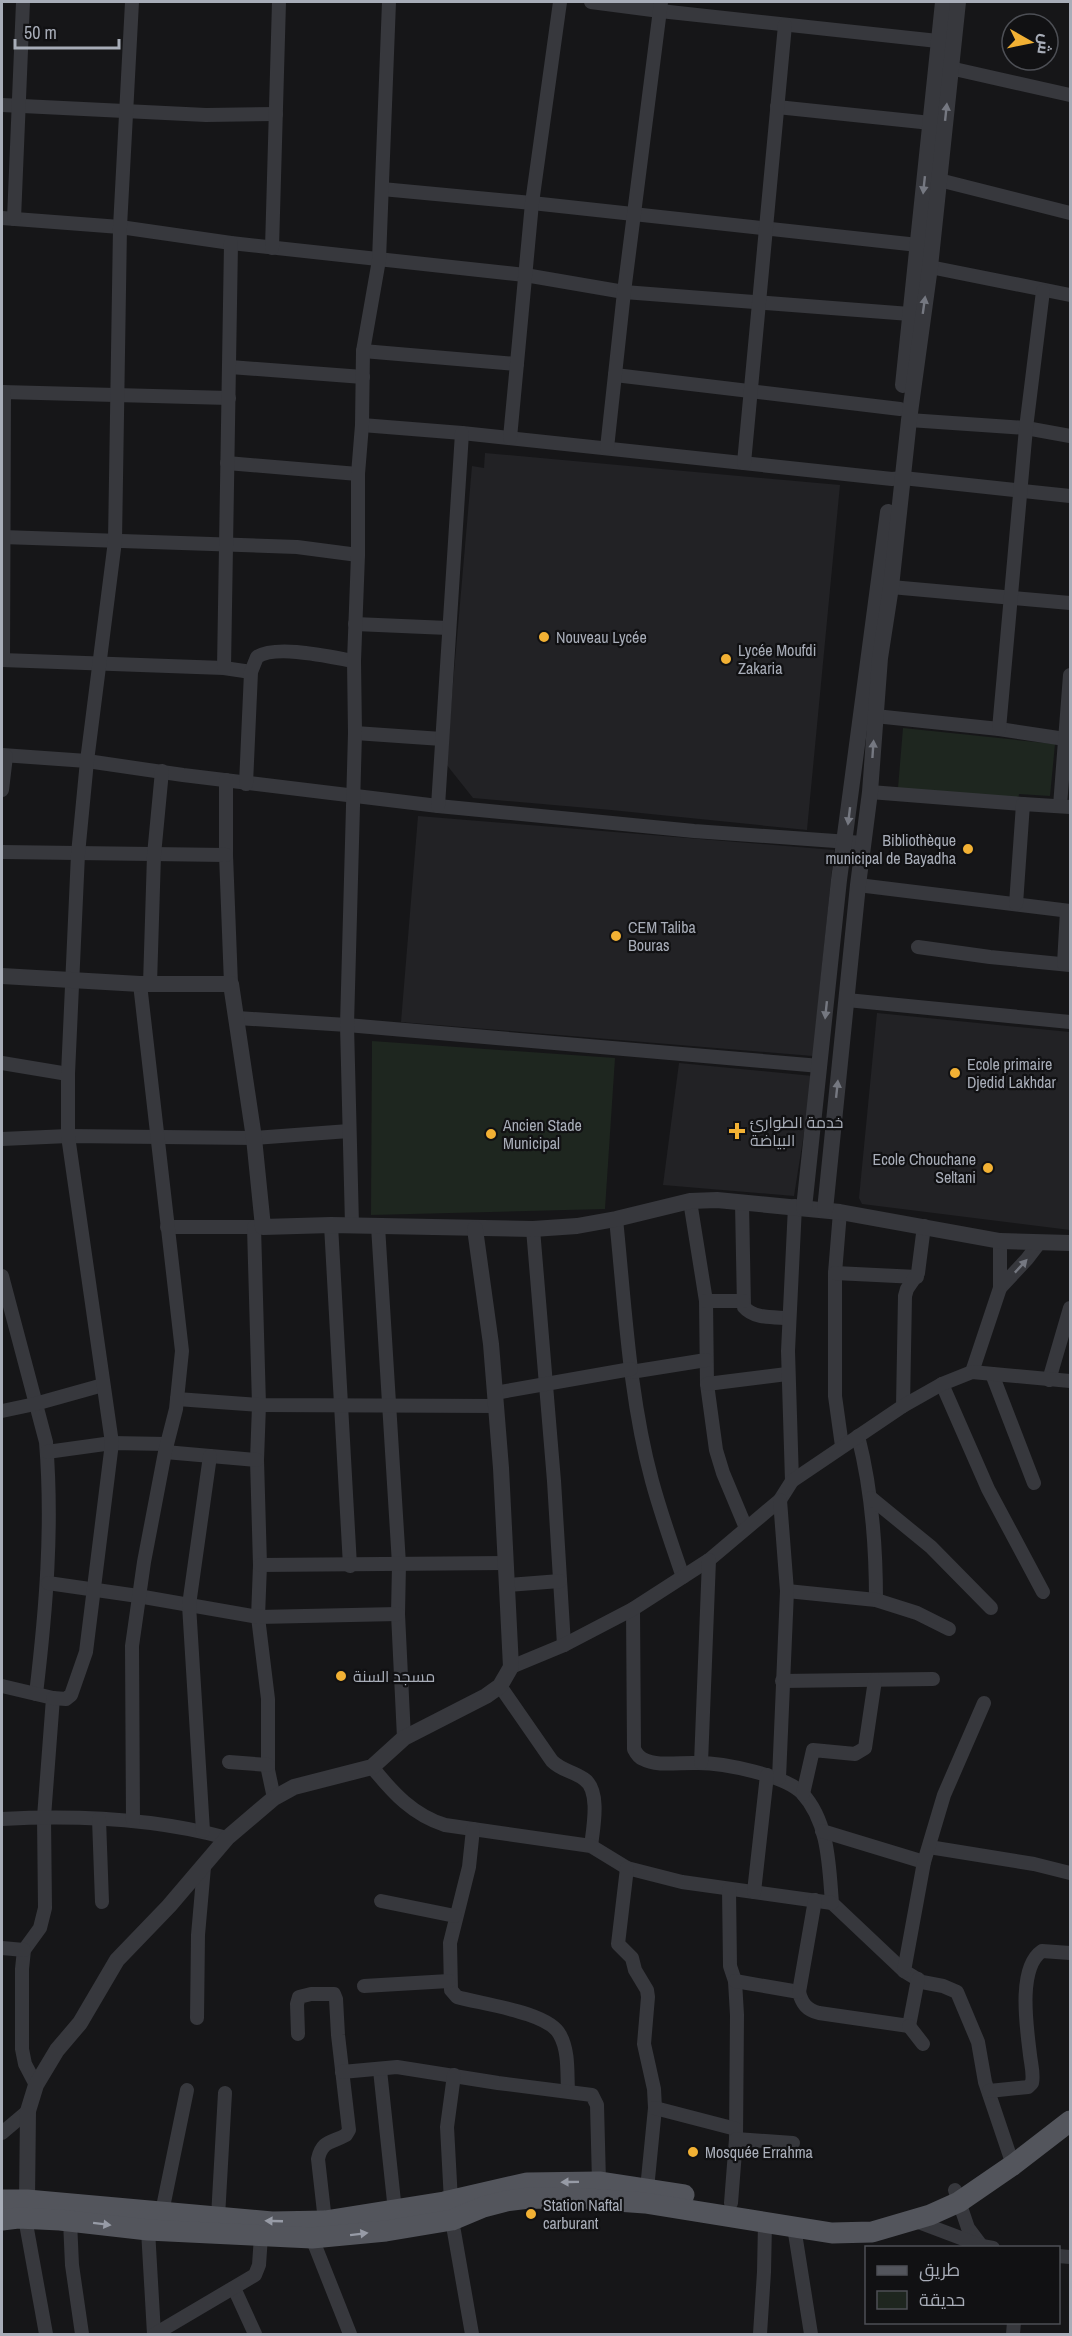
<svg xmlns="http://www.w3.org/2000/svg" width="1072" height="2336" viewBox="0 0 1072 2336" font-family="'Archivo Narrow',Cairo,sans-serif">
<rect width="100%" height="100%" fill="#161618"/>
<g fill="#222225">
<polygon points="485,453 840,485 807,830 611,810 473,798 446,764 472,466 484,468"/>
<polygon points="418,816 834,850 813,1056 401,1022"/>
<polygon points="877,1013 1070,1032 1070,1230 862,1204 859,1198"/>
<polygon points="679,1063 813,1076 794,1196 663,1185"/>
</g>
<g fill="#1e261f">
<polygon points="903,728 1055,744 1050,796 1019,794 1018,801 898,788"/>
<polygon points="372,1041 615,1058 605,1209 371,1215"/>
</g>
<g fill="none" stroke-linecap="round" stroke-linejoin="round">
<g stroke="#37383d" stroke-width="14">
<polyline points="591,2 660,11 947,42"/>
<polyline points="950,68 1070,95"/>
<polyline points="2,105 206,115 276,114"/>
<polyline points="777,107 931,123"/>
<polyline points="939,180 1070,213"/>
<polyline points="382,189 532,203 918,245"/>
<polyline points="2,218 120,227 231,243 525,275 624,292 910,314"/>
<polyline points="14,219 23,2"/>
<polyline points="272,248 279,2"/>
<polyline points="930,267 1070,295"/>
<polyline points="363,351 517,364"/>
<polyline points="230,367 363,377"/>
<polyline points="615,375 900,409"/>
<polyline points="2,392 229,398"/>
<polyline points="909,420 1026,428 1070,436"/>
<polyline points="362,425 462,433 892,479 903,478 1070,496"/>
<polyline points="510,438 532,203 560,2"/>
<polyline points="607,448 624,292 661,2"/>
<polyline points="227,463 358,474"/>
<polyline points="744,463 785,25"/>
<polyline points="2,537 297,547 358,555"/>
<polyline points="891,587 1070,603"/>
<polyline points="355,624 448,628"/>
<polyline points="2,660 224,668 251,672"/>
<polyline points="3,660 4,392"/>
<polyline points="224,668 231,243"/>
<polyline points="875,716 999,729 1065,739"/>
<polyline points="999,729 1026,428 1043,291"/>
<polyline points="355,733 442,739"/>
<polyline points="2,755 87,761 183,775 438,806 694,831 863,843"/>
<polyline points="226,780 226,855 231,984"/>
<path d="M246,784l5,-112 6,-15c19,-13 74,0 97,4"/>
<polyline points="2,790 6,756"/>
<polyline points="870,792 1023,804"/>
<polyline points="438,806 462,433"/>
<polyline points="1060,806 1070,675"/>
<polyline points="2,852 226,855"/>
<polyline points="858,885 1070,911"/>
<polyline points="1016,904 1023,804 1070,807"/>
<polyline points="918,947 990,957 1070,965"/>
<polyline points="1064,964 1067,911"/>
<polyline points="150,984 154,855 162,771"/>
<polyline points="847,1000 1070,1022"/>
<polyline points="237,1018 347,1025 820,1066"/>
<polyline points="2,1063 68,1074"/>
<polyline points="2,1139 68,1136 254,1138 349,1131"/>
<polyline points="690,1201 706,1301 707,1384 716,1450 723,1473 746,1528"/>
<path d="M742,1203l2,104c10,12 30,10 44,11"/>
<polyline points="840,1212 835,1273 835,1396 842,1446"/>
<path d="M616,1219c9,87 13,177 36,262 9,33 20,64 31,96"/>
<polyline points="331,1225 350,1566"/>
<polyline points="352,1225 347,1025 355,733 354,661 358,555 358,474 362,425 363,351 379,260 389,2"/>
<polyline points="378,1226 399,1564 398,1614 404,1738"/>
<polyline points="167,1227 261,1227"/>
<polyline points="254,1227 259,1405 257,1460 260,1565 258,1617 268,1699 268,1770 274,1798"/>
<polyline points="533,1229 554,1481 564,1645"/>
<polyline points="835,1273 917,1277"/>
<path d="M2,1276l44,166c7,85 0,168 -10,252"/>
<polyline points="1000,1288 1027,1259 1040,1242"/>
<polyline points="706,1301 743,1301"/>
<polyline points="631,1372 706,1360"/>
<polyline points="972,1372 1000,1288 1000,1241"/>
<polyline points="992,1374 1034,1483"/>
<polyline points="1049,1380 1070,1308"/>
<polyline points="707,1384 787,1374"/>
<polyline points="942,1384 988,1489 1043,1592"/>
<polyline points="495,1393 631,1369"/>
<polyline points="177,1399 259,1405 496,1406"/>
<polyline points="903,1406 905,1296 907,1289 918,1273 924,1226"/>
<polyline points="2,1411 35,1404 103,1385"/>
<path d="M858,1436c14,54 18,108 18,164"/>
<polyline points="47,1452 112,1443 167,1444"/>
<polyline points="165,1452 257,1460"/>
<polyline points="792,1481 788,1351 795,1206"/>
<polyline points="871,1498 931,1547 991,1608"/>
<polyline points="260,1565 506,1563"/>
<polyline points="48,1583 138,1596 258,1617 398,1614"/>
<polyline points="507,1585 560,1581"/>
<polyline points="787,1591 876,1600 917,1613 949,1629"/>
<path d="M633,1609l1,140c2,4 4,8 9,10 14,8 38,3 55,4 25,0 87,12 104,30 27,29 27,74 30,110l72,68 18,11 21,4 14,6 21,50 7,40 28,83"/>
<polyline points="511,1667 564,1645 633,1609 709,1560 780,1500 792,1481 903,1406 942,1384 972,1372 1070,1381"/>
<polyline points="782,1681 933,1679"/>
<polyline points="2,1686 53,1698 44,1817 45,1908 40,1928 24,1950 22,1969 22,2049 25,2064 36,2085"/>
<path d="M500,1686l52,75c10,10 21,10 32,18 17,11 9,50 7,67"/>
<polyline points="53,1698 66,1699 71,1695 86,1652 112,1443 68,1136 68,1074 78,854 87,761 115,541 120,227 132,2"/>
<polyline points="229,1762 268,1765"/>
<polyline points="701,1763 709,1560"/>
<path d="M372,1767c21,26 41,48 73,58l146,21 36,22 55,14 150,21"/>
<polyline points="779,1778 787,1591 780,1500"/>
<polyline points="803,1794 813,1750 855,1754 865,1748 875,1680"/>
<path d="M2,1819c75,-4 152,-1 225,19"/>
<polyline points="99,1819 102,1902"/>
<polyline points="133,1821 132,1646 144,1562 165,1452 176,1409 182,1351 140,984"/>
<path d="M473,1829l-4,38 -19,76 1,47 6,7c24,7 92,15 103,38 9,16 7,38 8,56"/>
<polyline points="203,1831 189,1605 210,1456"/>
<polyline points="822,1831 924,1862"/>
<polyline points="929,1847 1034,1864 1070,1873"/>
<polyline points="627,1868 618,1944 632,1958 635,1970 647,1990 648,1997 644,2044 654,2089 655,2108 647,2189"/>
<polyline points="729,1889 730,1966 735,1981 737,2015 736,2139 731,2203"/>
<polyline points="754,1892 767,1775"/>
<polyline points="381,1901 455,1916"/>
<polyline points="2,1948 24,1950"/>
<polyline points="904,1971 924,1862 944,1795 984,1703"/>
<path d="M735,1981l64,11c3,12 8,18 20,21l90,13 9,-47"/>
<polyline points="364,1986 449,1981"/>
<polyline points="799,1992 815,1900"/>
<polyline points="197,2018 198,1935 204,1867"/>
<polyline points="909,2026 923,2044"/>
<path d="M298,2034l-1,-30 2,-7 12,-3h23l2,5 2,36 11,95 -3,5c-14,8 -24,5 -28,24l7,62"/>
<polyline points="380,2070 395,2211"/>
<polyline points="342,2072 397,2067 498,2083 592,2095 597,2105 599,2182"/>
<polyline points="454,2075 447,2127 452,2220 472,2334"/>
<path d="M989,2091l39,-4 4,-4c2,-9 -1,-19 -2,-28 -3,-26 -13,-87 12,-104l28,2"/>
<polyline points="655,2108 736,2129"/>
<polyline points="2,2133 28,2111"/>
<polyline points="736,2139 793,2143"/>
<polyline points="955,2190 968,2228 980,2244"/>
<polyline points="162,2212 187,2090"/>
<polyline points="218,2217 225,2093"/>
<polyline points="25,2218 46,2334"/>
<polyline points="913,2220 982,2246 993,2248"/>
<polyline points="70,2221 72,2265 82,2334"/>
<polyline points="794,2227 811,2334"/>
<polyline points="148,2230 154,2334"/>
<polyline points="312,2238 350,2334"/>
<polyline points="1058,2256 1070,2257"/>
<polyline points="234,2288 255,2334"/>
<polyline points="155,2334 255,2275 259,2265 261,2236"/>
<polyline points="760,2334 764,2272 765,2223"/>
<polyline points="1013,2334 1014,2322"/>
</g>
<g stroke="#37383d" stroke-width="16">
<polyline points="903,385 943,2"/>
<polyline points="2,976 140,984 231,984 254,1138 263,1227 331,1225 533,1229 577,1226 616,1219 690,1201 717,1200 840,1212 1000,1241 1070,1243"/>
<polyline points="804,1208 839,880 888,512"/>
<polyline points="825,1210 858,885 870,792 880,658 891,587 909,420 930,267 958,2"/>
<polyline points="27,2200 28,2111 36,2085 57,2050 80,2023 117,1960 169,1906 227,1838 274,1798 294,1787 372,1767 404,1738 486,1696 500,1686 511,1667 501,1468 491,1344 475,1229"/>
</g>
<g stroke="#53555c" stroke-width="21">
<polyline points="2,2200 27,2200 272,2222 325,2221 444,2202 527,2183 599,2182 684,2195"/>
<polyline points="2,2220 18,2218 60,2220 148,2230 312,2238 386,2231 452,2220 483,2207 506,2201 529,2198 589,2199 645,2203 832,2233 872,2232 930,2215 959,2202 1013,2165 1070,2121"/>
</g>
</g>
<defs><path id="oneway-solid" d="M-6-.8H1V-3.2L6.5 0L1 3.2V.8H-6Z" transform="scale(1.5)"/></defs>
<g fill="#757881">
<use href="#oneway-solid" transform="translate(946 112) rotate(-84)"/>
<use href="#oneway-solid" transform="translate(924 185) rotate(96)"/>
<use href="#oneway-solid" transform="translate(924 305) rotate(-82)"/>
<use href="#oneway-solid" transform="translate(873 749) rotate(-86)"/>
<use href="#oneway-solid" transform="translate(849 816) rotate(97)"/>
<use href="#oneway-solid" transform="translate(826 1010) rotate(96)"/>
<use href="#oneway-solid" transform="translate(837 1089) rotate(-84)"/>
<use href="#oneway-solid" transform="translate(1021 1266) rotate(-47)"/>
</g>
<g fill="#979ba6">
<use href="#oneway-solid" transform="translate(570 2182) rotate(179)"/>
<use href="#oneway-solid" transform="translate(274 2221) rotate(-178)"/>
<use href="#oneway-solid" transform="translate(102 2224) rotate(7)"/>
<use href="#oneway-solid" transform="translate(359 2234) rotate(-7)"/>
</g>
<g fill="#f2b134" stroke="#111113" stroke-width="2">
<circle cx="544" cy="637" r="6"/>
<circle cx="726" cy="659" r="6"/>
<circle cx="968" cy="849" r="6"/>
<circle cx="616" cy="936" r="6"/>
<circle cx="955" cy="1073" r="6"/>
<path d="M734 1122h6v6h6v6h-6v6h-6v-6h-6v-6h6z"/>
<circle cx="491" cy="1134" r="6"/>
<circle cx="988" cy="1168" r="6"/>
<circle cx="341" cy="1676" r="6"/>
<circle cx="693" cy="2152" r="6"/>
<circle cx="531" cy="2214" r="6"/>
</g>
<g text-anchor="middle" stroke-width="4.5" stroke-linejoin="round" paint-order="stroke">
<g font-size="16" fill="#a8adb8" stroke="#111113" text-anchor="start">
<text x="556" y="643">Nouveau Lycée</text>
<text x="738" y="656">Lycée Moufdi<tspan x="738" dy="18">Zakaria</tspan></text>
<text x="956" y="846" text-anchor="end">Bibliothèque<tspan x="956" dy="18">municipal de Bayadha</tspan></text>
<text x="628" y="933">CEM Taliba<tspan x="628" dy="18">Bouras</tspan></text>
<text x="967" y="1070">Ecole primaire<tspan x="967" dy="18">Djedid Lakhdar</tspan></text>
<text x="750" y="1128">خدمة الطوارئ<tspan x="750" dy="18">البياضة</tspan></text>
<text x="503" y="1131">Ancien Stade<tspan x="503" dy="18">Municipal</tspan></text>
<text x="976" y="1165" text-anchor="end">Ecole Chouchane<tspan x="976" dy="18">Seltani</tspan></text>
<text x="353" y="1682">مسجد السنة</text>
<text x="705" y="2158">Mosquée Errahma</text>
<text x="543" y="2211">Station Naftal<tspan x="543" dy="18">carburant</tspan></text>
</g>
</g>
<rect width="1072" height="2336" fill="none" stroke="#a8adb8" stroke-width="6"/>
<rect x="865" y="2246" width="195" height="78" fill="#111113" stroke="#4d4f55" stroke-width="1.5"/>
<rect x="877" y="2266" width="30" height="9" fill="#53555c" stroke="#4d4f55" stroke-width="1.5"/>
<text x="919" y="2276" font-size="18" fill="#a8adb8">طريق</text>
<rect x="877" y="2291" width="30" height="18" fill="#1e261f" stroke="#4d4f55" stroke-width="1.5"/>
<text x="919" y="2306" font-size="18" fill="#a8adb8">حديقة</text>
<g transform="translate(1030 42) rotate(99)"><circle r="28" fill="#111113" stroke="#4d4f55" stroke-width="1.5"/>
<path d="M0-4.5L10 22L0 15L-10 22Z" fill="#f2b134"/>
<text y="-9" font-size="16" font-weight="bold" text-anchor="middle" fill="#a8adb8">ش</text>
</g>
<path d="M15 39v9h104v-9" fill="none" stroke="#a8adb8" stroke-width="3"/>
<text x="24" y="39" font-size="18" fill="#a8adb8" stroke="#111113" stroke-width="4.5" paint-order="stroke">50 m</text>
</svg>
